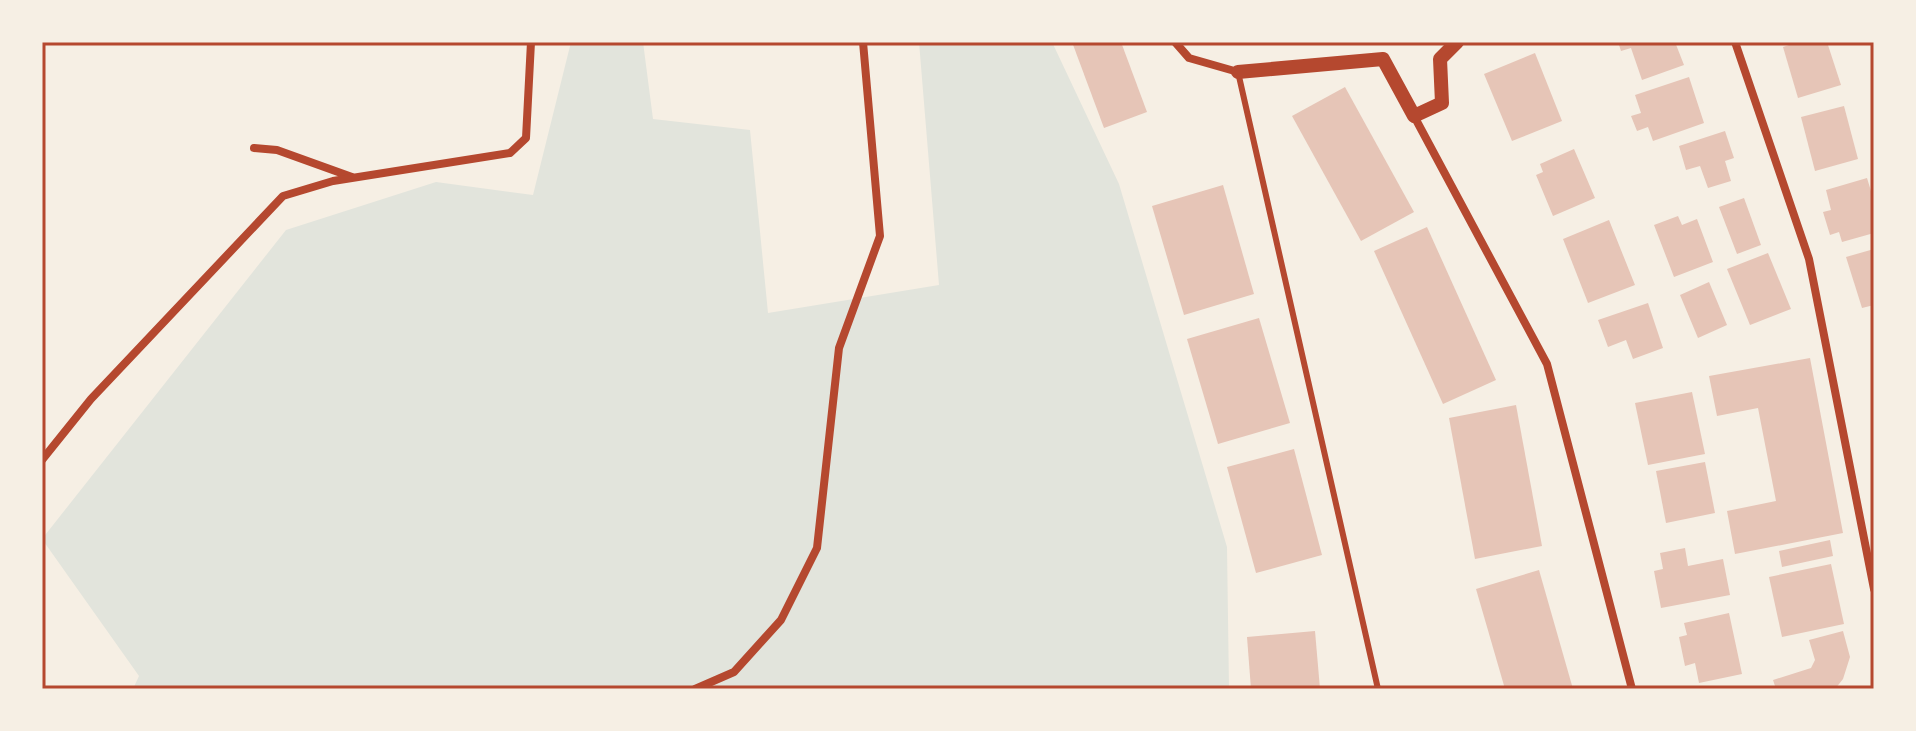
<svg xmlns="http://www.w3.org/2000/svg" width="1916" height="731" viewBox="0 0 1916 731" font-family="'Roboto Condensed',sans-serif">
<rect width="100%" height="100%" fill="#f6efe4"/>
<polygon fill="#e2e4dc" points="571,42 643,42 653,119 750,130 768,313 939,285 919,42 1052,42 1119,184 1227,547 1229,689 133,689 139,676 42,539 286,230 436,182 533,195"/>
<g fill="#e6c5b7">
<polygon points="1072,42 1121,42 1147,112 1104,128"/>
<polygon points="1618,42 1675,42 1684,65 1642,80 1631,48 1621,51"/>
<polygon points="1798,42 1827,42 1841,85 1798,98 1783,47"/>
<polygon points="1535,53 1562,121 1512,141 1484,74"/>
<polygon points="1689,77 1704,123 1653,141 1648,127 1637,131 1631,116 1641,113 1635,95"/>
<polygon points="1345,87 1414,212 1361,241 1292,116"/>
<polygon points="1844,106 1858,159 1815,171 1801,117"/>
<polygon points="1725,131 1734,158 1725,161 1731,181 1708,188 1700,166 1686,170 1679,146"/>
<polygon points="1574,149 1595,198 1553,216 1536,175 1543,172 1540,164"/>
<polygon points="1867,178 1874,201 1874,233 1842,242 1839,232 1830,235 1823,212 1831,210 1826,190"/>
<polygon points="1223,185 1254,294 1184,315 1152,206"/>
<polygon points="1744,198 1761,245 1737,254 1719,207"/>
<polygon points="1678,216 1682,225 1697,219 1713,262 1674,277 1654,225"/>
<polygon points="1609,220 1635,285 1588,303 1563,239"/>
<polygon points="1427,227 1496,380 1443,404 1374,251"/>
<polygon points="1874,249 1874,305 1862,308 1846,257"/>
<polygon points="1768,253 1791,309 1750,325 1727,269"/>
<polygon points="1709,282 1727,325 1698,338 1680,295"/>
<polygon points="1648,303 1663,348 1633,359 1626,340 1608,347 1598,320"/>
<polygon points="1259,318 1290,423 1218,444 1187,339"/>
<polygon points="1810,358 1843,533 1735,554 1727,511 1776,501 1758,408 1717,416 1709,376"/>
<polygon points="1692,392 1705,454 1648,465 1635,403"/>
<polygon points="1516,405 1542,546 1475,559 1449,418"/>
<polygon points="1294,449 1322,555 1256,573 1227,467"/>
<polygon points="1705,462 1715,513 1666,523 1656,471"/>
<polygon points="1830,540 1833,556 1782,567 1779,551"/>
<polygon points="1685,548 1688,566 1723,559 1730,595 1661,608 1654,571 1663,569 1660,553"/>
<polygon points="1831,564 1844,624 1782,637 1769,577"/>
<polygon points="1539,570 1573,689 1505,689 1476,589"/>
<polygon points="1729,613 1742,674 1699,683 1695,663 1685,666 1679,637 1687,635 1684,623"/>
<polygon points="1315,631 1320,689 1251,689 1247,637"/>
<polygon points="1843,631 1850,657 1843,679 1835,689 1776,689 1773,680 1811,668 1815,660 1809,640"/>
</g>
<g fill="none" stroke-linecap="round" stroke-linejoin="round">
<polyline stroke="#b5482f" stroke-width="6" points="1238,72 1378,689"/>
<g stroke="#b5482f" stroke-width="8">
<polyline points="1175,42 1189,58 1238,72"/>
<polyline points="1735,42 1809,259 1874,589"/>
<polyline points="1414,116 1547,364 1632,689"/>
<polyline points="254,148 277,150 352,177"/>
<polyline points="42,460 91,399 283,196 333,181 510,153 526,138 531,42"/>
<polyline points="695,689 734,672 781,620 817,548 839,348 880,236 863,42"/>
</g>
<polyline stroke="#b5482f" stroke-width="14" points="1238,72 1383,59 1414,116 1442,103 1440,59 1457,42"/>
</g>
<rect width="1916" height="731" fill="none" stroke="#f6efe4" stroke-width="88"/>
<rect x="44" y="44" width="1828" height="643" fill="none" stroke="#b5482f" stroke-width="3"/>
</svg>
